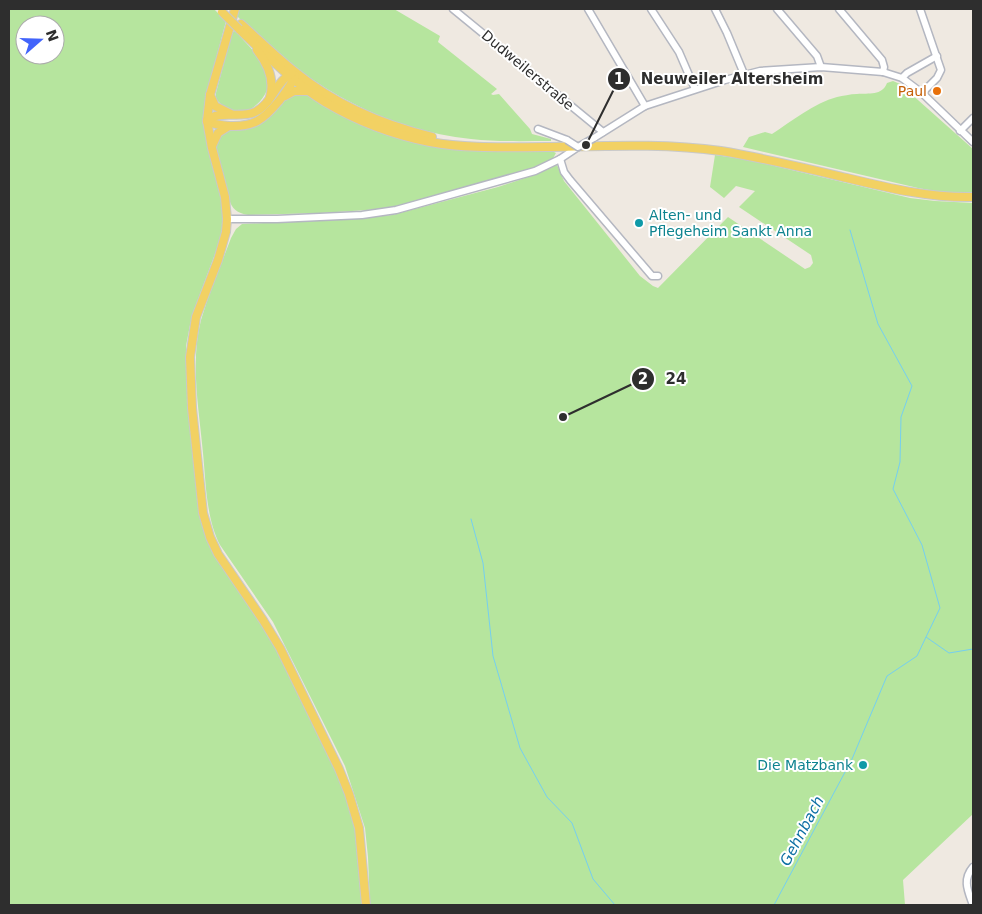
<svg xmlns="http://www.w3.org/2000/svg" width="982" height="914" viewBox="0 0 982 914" font-family="'DejaVu Sans',sans-serif">
<rect width="100%" height="100%" fill="#efe9e1"/>
<g fill="#b6e59e" fill-rule="evenodd">
<path d="M9,9h205l12,12 -20,76 -1,19 17,80 2,34 -27,72 -7,23 -4,21 4,70 11,101 8,24 68,108 63,129 15,42 8,85h-354zM25,25h30v30h-30z"/>
<path d="M238,9h156l46,27 -2,6 59,47 -6,5 2,1 6,-1 31,35 2,5 19,5v2c-26,0 -53,1 -80,-2 -92,-10 -170,-57 -234,-123z"/>
<path d="M235,31c10,11 32,32 34,46 2,13 -10,29 -22,34 -10,4 -25,-4 -31,-12v-6l16,-61z"/>
<path d="M893,81l7,3 73,65v44l-33,-1 -22,-4 -175,-41 6,-10 16,-5 7,2c20,-13 42,-31 65,-37 6,-1 13,-3 20,-3 12,-1 25,2 30,-11z"/>
<path d="M297,94l12,1 102,45 141,11 4,2 -4,7 -21,9 -123,35 -26,5 -61,4 -73,2c-11,-2 -16,-6 -19,-16l-12,-43 -1,-15 2,-4 9,-8 37,-8 20,-20z"/>
<path d="M715,155l34,5 161,38 25,3 38,2v611l-70,66 2,25h-535l-2,-48 -3,-29 -20,-62 -72,-144 -53,-77c-14,-27 -14,-62 -17,-92 -4,-44 -13,-90 -2,-133 8,-27 20,-55 30,-82l5,-9 6,-5 121,-6 29,-3 106,-28 36,-12 23,-10 7,16 76,95 13,10 5,2 70,-71 77,52 5,-2 3,-4 -2,-8 -72,-48 16,-16 -19,-5 -12,12 -14,-11z"/>
</g>
<g fill="none" stroke-linecap="round" stroke-linejoin="round">
<g stroke="#75cff0" stroke-width="1">
<polyline points="850,230 878,324 912,386 901,417 900,462 893,489 922,545 940,608 926,637"/>
<polyline points="471,519 483,563 493,656 520,748 547,797 572,823 593,879 615,905"/>
<polyline points="774,905 852,759 887,676 917,656 926,637 949,653 973,649"/>
</g>
<g stroke="#b4b7c1" stroke-width="9">
<g id="minor">
<polyline points="453,9 603,132"/>
<polyline points="588,9 645,106"/>
<polyline points="651,9 679,52 695,89"/>
<polyline points="715,9 727,33 744,74"/>
<polyline points="777,9 817,56 821,67"/>
<polyline points="839,9 882,60 884,67 883,72"/>
<polyline points="920,9 941,70 937,78 922,93"/>
<polyline points="902,78 907,73 937,56"/>
<polyline points="538,129 567,140"/>
<polyline points="960,131 973,118"/>
<polyline points="594,138 645,106 725,80 760,71 821,67 883,72 902,78 922,93 973,142"/>
<polyline points="560,159 564,172 570,180 652,276 658,276"/>
<polyline points="227,219 277,219 362,215 396,210 535,171 560,159 578,147"/>
<path d="M973,905c-5,-14 -11,-25 0,-38"/>
</g>
</g>
<g stroke="#c9c9c9" stroke-width="10">
<g id="major">
<polyline points="235,9 210,95 207,121 212,148 225,197 227,219 226,232 218,260 196,317 190,357 192,408 203,513 210,537 218,554 263,620 280,648 339,769 349,794 359,828 366,905"/>
<path d="M241,24c18,16 35,33 54,48 40,33 88,53 137,65"/>
<path d="M239,29c27,26 55,54 86,73 32,19 69,33 105,40 38,7 78,5 117,5 58,-1 117,-4 174,4 43,7 84,17 126,27 41,10 83,20 126,19"/>
<path d="M257,50c11,14 18,29 13,47"/>
<polyline points="210,95 215,106 231,114"/>
<polyline points="285,96 294,91 309,91"/>
<path d="M207,121c7,4 14,4 22,5 25,1 34,-6 50,-25 6,-8 13,-16 16,-26"/>
<path d="M207,121c11,-12 34,-2 48,-9 17,-8 21,-31 37,-39"/>
<polyline points="212,146 218,133 229,126"/>
</g>
</g>
<use href="#minor" stroke="#fff" stroke-width="6"/>
<use href="#major" stroke="#f2d163" stroke-width="8"/>
<g stroke="#b4b7c1" stroke-width="9" stroke-linecap="butt">
<polyline id="minor-bridge" points="567,140 578,147 594,138"/>
</g>
<g stroke="#c9c9c9" stroke-width="10" stroke-linecap="butt">
<polyline id="major-bridge" points="222,12 239,29"/>
</g>
<use href="#minor-bridge" stroke="#fff" stroke-width="6"/>
<use href="#major-bridge" stroke="#f2d163" stroke-width="8"/>
</g>
<circle fill="#e8710a" stroke="#fff" stroke-width="2" cx="937" cy="91" r="5"/>
<g fill="#0f9aa8" stroke="#fff" stroke-width="2">
<circle cx="639" cy="223" r="5"/>
<circle cx="863" cy="765" r="5"/>
</g>
<g text-anchor="middle" stroke-width="4" stroke-linejoin="round" paint-order="stroke">
<g font-size="14" fill="#2e2e2e" stroke="#fff">
<text transform="translate(528 70) rotate(40)" y="5">Dudweilerstraße</text>
</g>
<g font-size="14" fill="#c56008" stroke="#fff" text-anchor="end">
<text x="927" y="96">Paul</text>
</g>
<g font-size="14" fill="#0d838f" stroke="#fff" text-anchor="start">
<text x="649" y="220">Alten- und<tspan x="649" dy="16">Pflegeheim Sankt Anna</tspan></text>
<text x="853" y="770" text-anchor="end">Die Matzbank</text>
</g>
<g font-size="15" font-style="italic" fill="#0d6fa3" stroke="#fff">
<text transform="translate(802 831) rotate(-62)" y="5">Gehnbach</text>
</g>
</g>
<path fill="none" stroke="#2e2e2e" stroke-width="2" d="M586 145L619 79M563 417L643 379"/>
<g fill="#2e2e2e" stroke="#fff" stroke-width="2">
<circle cx="586" cy="145" r="5"/>
<circle cx="563" cy="417" r="5"/>
<circle cx="619" cy="79" r="12"/>
<circle cx="643" cy="379" r="12"/>
</g>
<g font-size="15" text-anchor="middle" font-weight="bold" fill="#fff">
<text x="619" y="84">1</text>
<text x="643" y="384">2</text>
</g>
<g font-size="15" text-anchor="middle" font-weight="bold" fill="#2e2e2e" stroke="#fff" stroke-width="4" stroke-linejoin="round" paint-order="stroke">
<text x="732" y="84">Neuweiler Altersheim</text>
<text x="676" y="384">24</text>
</g>
<rect width="982" height="914" fill="none" stroke="#2e2e2e" stroke-width="20"/>
<g transform="translate(40 40) rotate(70)"><circle r="24" fill="#ffffff" stroke="#ababab"/>
<path d="M0-4L9 19L0 12L-9 19Z" fill="#4264fb"/>
<text y="-8" font-size="14" font-weight="bold" text-anchor="middle" fill="#2e2e2e">N</text>
</g>
</svg>
